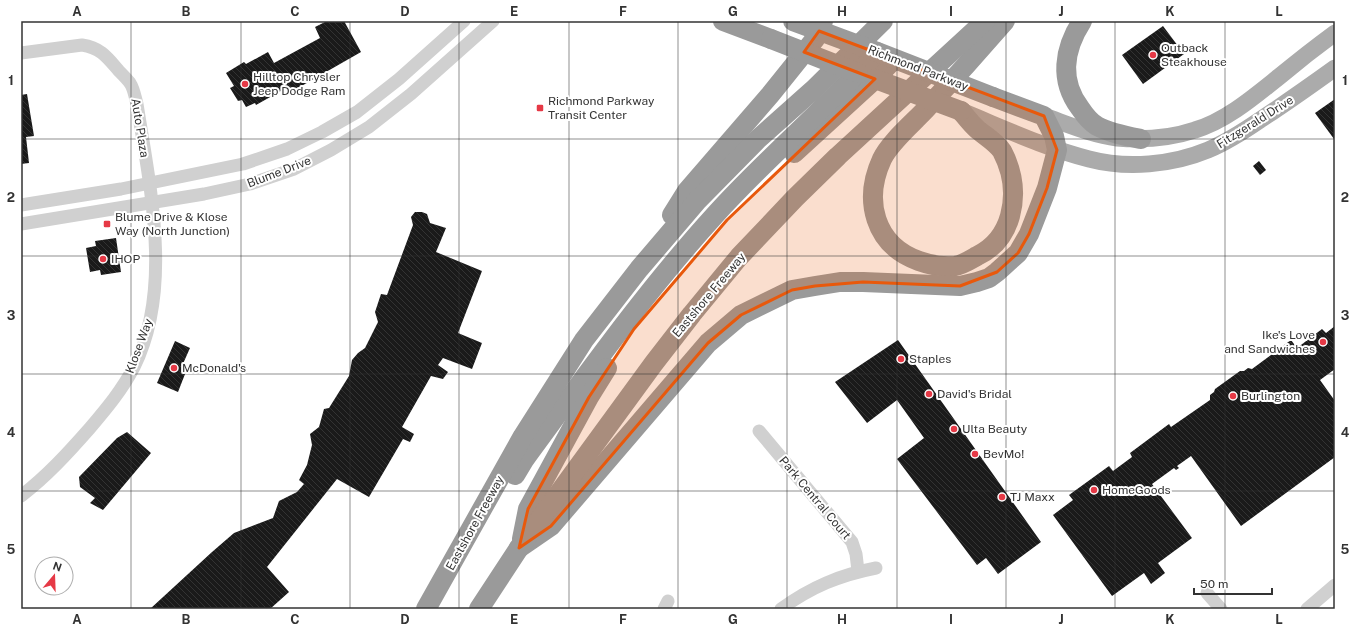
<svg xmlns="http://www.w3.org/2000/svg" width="1356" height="630" viewBox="0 0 1356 630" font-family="'Public Sans',sans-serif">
<defs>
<pattern id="building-back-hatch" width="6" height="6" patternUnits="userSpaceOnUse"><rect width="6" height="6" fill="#1a1a1a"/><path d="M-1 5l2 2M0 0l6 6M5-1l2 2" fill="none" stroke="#333"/></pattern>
</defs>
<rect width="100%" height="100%" fill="#fff"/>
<g fill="url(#building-back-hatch)">
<polygon points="327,21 344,21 361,52 291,92 288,87 256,105 255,103 246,107 242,100 238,101 230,88 234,86 226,73 244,62 246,64 268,52 274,63 320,38 315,27"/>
<polygon points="1163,26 1184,54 1143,84 1122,55"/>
<polygon points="27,94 34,136 26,137 29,163 21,164 21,95"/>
<polygon points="1335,99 1335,138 1334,139 1315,113"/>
<polygon points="1259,161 1266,170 1260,175 1253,166"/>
<polygon points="415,212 422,212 427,214 430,223 446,228 436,252 482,271 458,333 482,343 472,369 443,358 438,365 448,372 443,379 431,376 402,427 414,434 410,442 403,439 369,497 337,479 267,567 289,592 270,609 150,609 212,552 234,533 273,518 279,501 297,492 304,484 299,480 307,465 312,445 310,434 319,427 324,409 329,408 349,376 352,360 358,353 365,348 378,322 375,312 381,294 387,295 413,225 411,217"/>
<polygon points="116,238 121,272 101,275 100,270 90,272 86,248 96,246 95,241"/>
<polygon points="1335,326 1335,369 1320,380 1335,401 1335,457 1241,526 1191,456 1177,466 1179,468 1176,470 1174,468 1152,484 1192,538 1158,563 1165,573 1151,584 1144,573 1112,596 1053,515 1073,500 1069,495 1109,466 1113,471 1132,457 1130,453 1169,424 1171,427 1210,400 1210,395 1214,392 1215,389 1240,371 1244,371 1248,368 1252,369 1291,340 1297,348 1322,329 1326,333"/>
<polygon points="898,340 1041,542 998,574 986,558 977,565 897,459 924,438 897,400 867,423 835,382"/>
<polygon points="175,341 190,348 182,366 187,369 178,392 157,383"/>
<polygon points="127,432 151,453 103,510 90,503 95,498 80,487 79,477 117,438"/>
</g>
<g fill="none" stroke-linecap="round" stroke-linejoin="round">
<g stroke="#d0d0d0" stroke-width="13">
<path d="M21,53l61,-8c19,3 25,12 37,26 4,4 8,8 11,12 4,6 5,14 7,21 13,83 36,185 -3,263 -12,23 -27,41 -44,61 -22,25 -43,48 -69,68"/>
<polyline points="21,205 121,189 243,164 287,149 322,132 357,112 399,79 464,21"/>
<polyline points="21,224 204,194 250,184 294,169 331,150 369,127 411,94 493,21"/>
<polyline points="759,431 852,542 856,554 858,571"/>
<polyline points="1207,593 1221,609"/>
<polyline points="664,609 668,601"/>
<path d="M781,609c30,-22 59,-34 95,-41"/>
<polyline points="1307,609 1335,585"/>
</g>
<g stroke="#ababab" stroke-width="17">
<path d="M961,111c42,17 84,37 128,48 38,10 83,6 119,-9 19,-8 36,-19 52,-30 26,-17 50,-34 75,-52"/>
<path d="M1044,116c23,8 48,19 73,22 25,2 54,0 78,-8 31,-9 60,-34 85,-54 18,-15 36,-29 55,-43"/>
</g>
<g stroke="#9a9a9a" stroke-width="20">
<polyline points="723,21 771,39"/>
<path d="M1082,21c-18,28 -23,59 -2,87 4,6 10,14 17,18 13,7 29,10 44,13"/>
<path d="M961,111c5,6 10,13 16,18 8,7 19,13 25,22 11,21 14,43 8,65 -5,18 -16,32 -33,40 -7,4 -15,9 -22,10 -12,1 -25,-1 -36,-5 -45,-16 -56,-61 -37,-102 8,-17 31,-36 44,-50 27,-29 53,-58 79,-88"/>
<polyline points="794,153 875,79 894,59"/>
<polyline points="672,215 687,191 770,95 815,39 823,21"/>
<path d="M515,475l9,-15c61,-83 121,-168 191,-245 51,-57 111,-106 162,-163"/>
<polyline points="522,539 528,509 589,397 607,368"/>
<polyline points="519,548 551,526 708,343 741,315 792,290 815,286 840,282 863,282 960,286 977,282 989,278 997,272 1018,253 1029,234 1047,188 1057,150 1054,136 1044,116 993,97"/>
<polyline points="426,609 523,436 584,340 639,269 697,201 758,139 813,90 883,21"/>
<polyline points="479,609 521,545 654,363 692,314 739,257 795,198 838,156 985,21"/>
</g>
<g stroke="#9a9a9a" stroke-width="20">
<polyline points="793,21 877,52 993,97"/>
<polyline points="771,39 858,73"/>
<polyline points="875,79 961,111"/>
</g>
</g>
<path fill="#e8590c" fill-opacity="0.2" stroke="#e8590c" stroke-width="3" stroke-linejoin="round" d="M819,31l225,85 13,34 -10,38 -18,46 -11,19 -21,19 -37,14 -97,-4 -48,4 -23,4 -51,25 -33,28 -157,183 -32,22 9,-39 61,-112 45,-68 93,-109 148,-141 -71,-27z"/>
<path fill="none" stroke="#333" stroke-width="1" stroke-opacity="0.55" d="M131,21v588M241,21v588M350,21v588M459,21v588M569,21v588M678,21v588M787,21v588M897,21v588M1006,21v588M1115,21v588M1225,21v588M21,139h1314M21,256h1314M21,374h1314M21,491h1314"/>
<g fill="#e63946" stroke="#fff" stroke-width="1.5">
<circle cx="1153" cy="55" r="4"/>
<circle cx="245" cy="84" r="4"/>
<rect x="536" y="104" width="8" height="8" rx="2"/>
<rect x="103" y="220" width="8" height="8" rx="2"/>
<circle cx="103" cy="259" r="4"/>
<circle cx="1323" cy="342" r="4"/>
<circle cx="901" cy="359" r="4"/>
<circle cx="174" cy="368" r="4"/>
<circle cx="929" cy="394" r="4"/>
<circle cx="1233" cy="396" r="4"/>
<circle cx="954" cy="429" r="4"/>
<circle cx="975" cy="454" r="4"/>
<circle cx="1094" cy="490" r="4"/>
<circle cx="1002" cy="497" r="4"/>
</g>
<g text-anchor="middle" stroke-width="4" stroke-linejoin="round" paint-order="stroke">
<g font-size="12" fill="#333" stroke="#fff" text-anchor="start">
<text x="1161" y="52">Outback<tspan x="1161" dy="14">Steakhouse</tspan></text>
<text x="253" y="81">Hilltop Chrysler<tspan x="253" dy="14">Jeep Dodge Ram</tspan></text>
<text x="548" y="105">Richmond Parkway<tspan x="548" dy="14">Transit Center</tspan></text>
<text x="115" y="221">Blume Drive &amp; Klose<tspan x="115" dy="14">Way (North Junction)</tspan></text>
<text x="111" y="263">IHOP</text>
<text x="1315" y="339" text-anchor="end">Ike's Love<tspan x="1315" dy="14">and Sandwiches</tspan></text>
<text x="909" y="363">Staples</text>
<text x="182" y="372">McDonald's</text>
<text x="937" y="398">David's Bridal</text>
<text x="1241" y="400">Burlington</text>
<text x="962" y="433">Ulta Beauty</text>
<text x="983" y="458">BevMo!</text>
<text x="1102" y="494">HomeGoods</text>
<text x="1010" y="501">TJ Maxx</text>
</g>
<g font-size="12" fill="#333" stroke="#fff">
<text transform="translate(918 68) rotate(21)" y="4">Richmond Parkway</text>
<text transform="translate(1255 122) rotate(-32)" y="4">Fitzgerald Drive</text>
<text transform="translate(140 128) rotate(81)" y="4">Auto Plaza</text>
<text transform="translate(279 172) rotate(-21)" y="4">Blume Drive</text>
<text transform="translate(709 295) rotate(-50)" y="4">Eastshore Freeway</text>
<text transform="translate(139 346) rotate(-70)" y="4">Klose Way</text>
<text transform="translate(815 498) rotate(50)" y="4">Park Central Court</text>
<text transform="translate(475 523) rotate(-61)" y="4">Eastshore Freeway</text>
</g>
</g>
<rect width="1356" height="630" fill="none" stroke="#ffffff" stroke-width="44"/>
<g transform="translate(54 576) rotate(19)"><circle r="19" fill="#ffffff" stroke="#adadad"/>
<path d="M0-3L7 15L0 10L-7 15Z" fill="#e63946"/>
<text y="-6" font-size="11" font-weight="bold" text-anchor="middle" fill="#333333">N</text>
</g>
<path d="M1194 588v6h78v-6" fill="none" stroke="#333333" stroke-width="2"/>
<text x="1200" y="588" font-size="12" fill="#333333" stroke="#ffffff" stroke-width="3" paint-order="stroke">50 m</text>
<rect x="22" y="22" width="1312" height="586" fill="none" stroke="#333" stroke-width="1.5"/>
<g font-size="13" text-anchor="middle" font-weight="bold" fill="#333">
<text x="77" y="16">A</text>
<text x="186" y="16">B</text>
<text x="295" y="16">C</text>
<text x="405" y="16">D</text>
<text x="514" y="16">E</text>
<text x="623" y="16">F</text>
<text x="733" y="16">G</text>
<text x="842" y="16">H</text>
<text x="951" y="16">I</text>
<text x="1061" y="16">J</text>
<text x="1170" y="16">K</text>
<text x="1279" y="16">L</text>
<text x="11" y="85">1</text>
<text x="1345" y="85">1</text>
<text x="11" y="202">2</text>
<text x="1345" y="202">2</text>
<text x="11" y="320">3</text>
<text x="1345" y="320">3</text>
<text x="11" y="437">4</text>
<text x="1345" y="437">4</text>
<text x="11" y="554">5</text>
<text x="1345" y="554">5</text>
<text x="77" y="624">A</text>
<text x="186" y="624">B</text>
<text x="295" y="624">C</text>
<text x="405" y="624">D</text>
<text x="514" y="624">E</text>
<text x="623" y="624">F</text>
<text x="733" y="624">G</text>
<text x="842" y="624">H</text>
<text x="951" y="624">I</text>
<text x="1061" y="624">J</text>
<text x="1170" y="624">K</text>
<text x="1279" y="624">L</text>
</g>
</svg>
